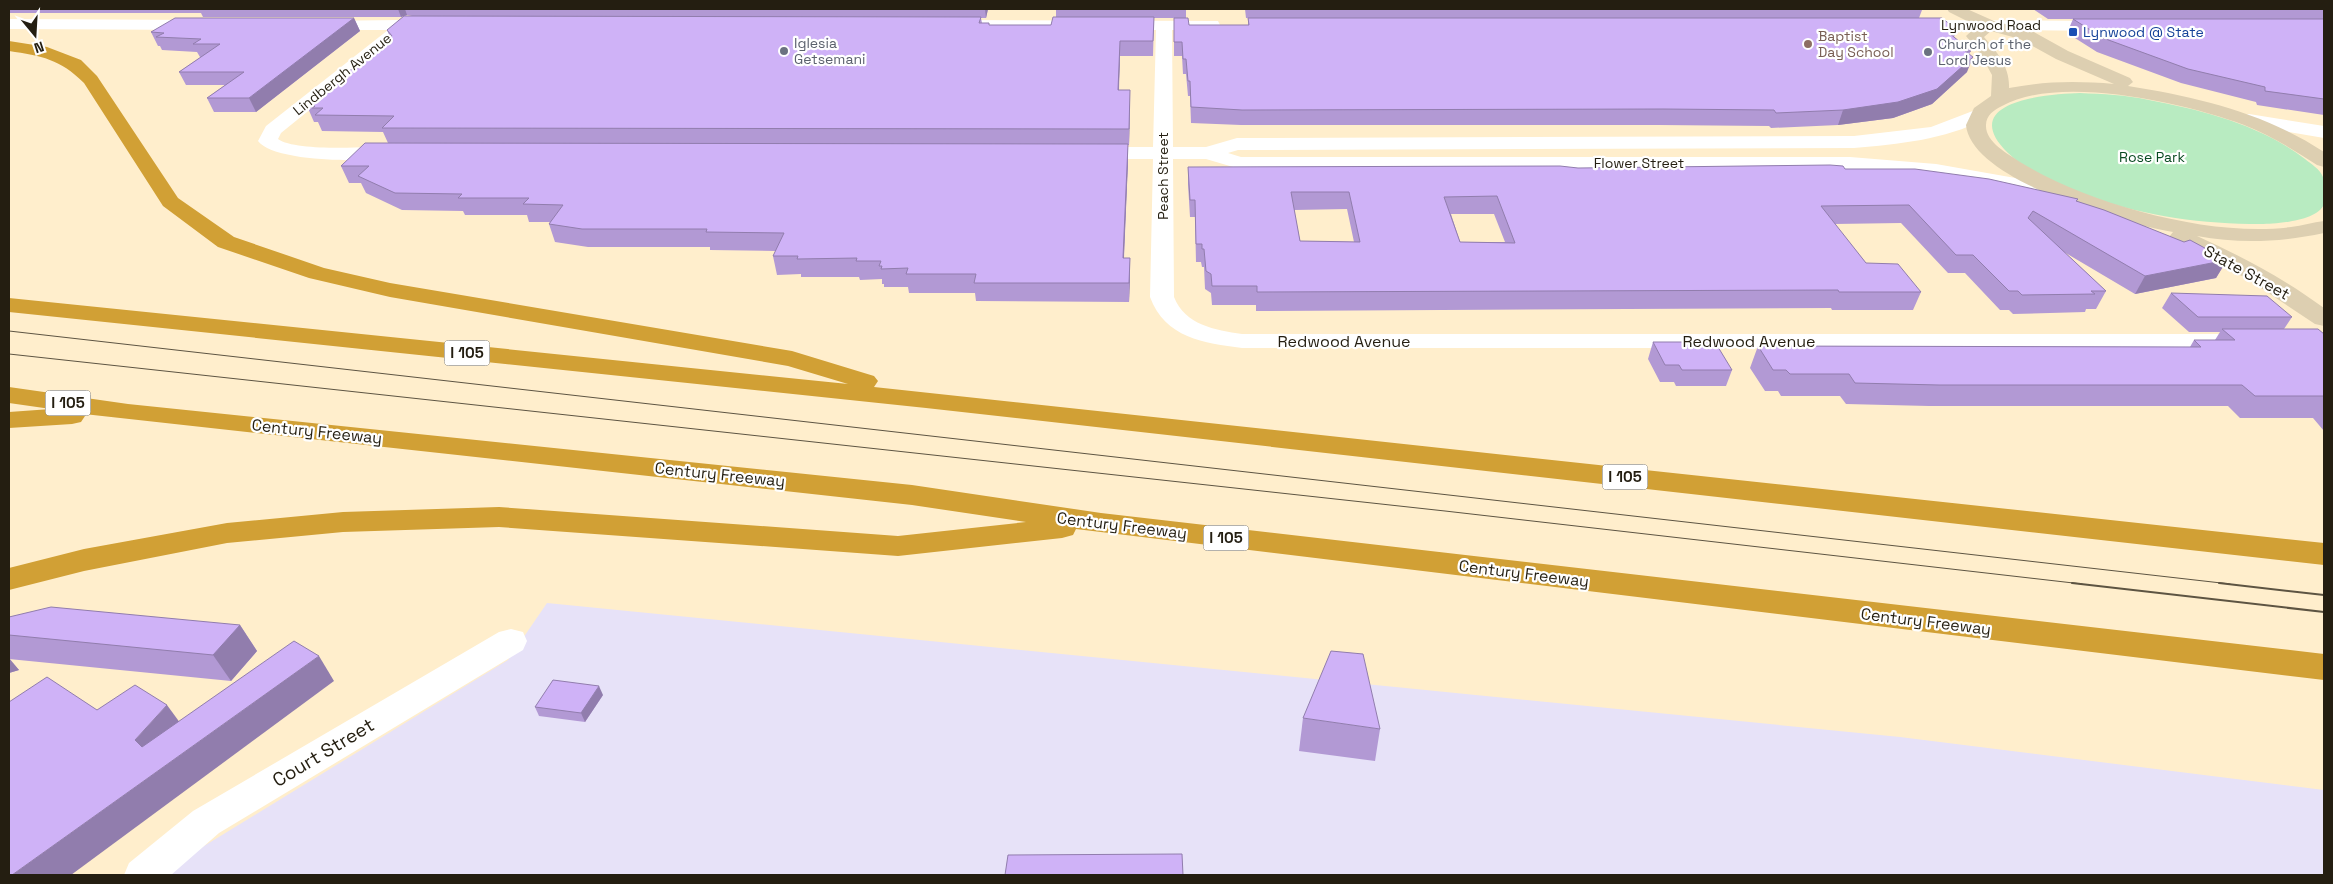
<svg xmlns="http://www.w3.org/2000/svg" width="2333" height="884" viewBox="0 0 2333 884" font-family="'Space Grotesk',sans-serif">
<rect width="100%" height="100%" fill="#fec"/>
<polygon fill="#e7e2f8" points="547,603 1900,737 2324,790 2324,875 163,875 173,865 508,660"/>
<path fill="#b8ebc1" d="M2080,93c23,1 46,2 69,7 53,10 112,25 156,59 6,5 15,10 18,18 3,5 3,22 1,27 -6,17 -48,20 -63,20 -58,0 -114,-7 -169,-27 -28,-9 -62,-23 -84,-44 -53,-52 40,-59 72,-60z"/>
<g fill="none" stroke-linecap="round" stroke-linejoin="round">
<g fill="#fff" fill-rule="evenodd">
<path d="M408,17l7,3 21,1 2,4 -2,4 -28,1 -127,103 -3,6c18,13 91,8 115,7l7,2 3,4 -3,4c-26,7 -126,7 -142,-15l8,-15 122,-96h-68l-6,-1 -2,-4 2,-4 86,-1z"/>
<polygon points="9,19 202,20 208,21 210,25 208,29 202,30 9,29"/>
<path d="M953,20l265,1 2,4 -2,4 -6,1h-40l1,117h33l31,-9 617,-2 77,-9 47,-18 7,2 2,4 -2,4c-41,21 -86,25 -131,29l-616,2 -10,3 13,4h609l86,7 85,15 56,14 4,4 -4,4 -7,2 -49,-12 -85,-15 -86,-7h-610l-34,-10h-33l1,138c11,28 41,33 68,37h989l9,2 3,5 -3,5 -9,2h-989c-38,-5 -77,-10 -92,-51l3,-138h-62l-7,-2 -3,-4 3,-4 7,-2h62l3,-117 -209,-1 -2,-4 2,-4z"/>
<polygon points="1913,20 2107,21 2113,22 2115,26 2113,30 2107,31 1907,29 1905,25 1907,21"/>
<polygon points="2249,114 2324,126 2324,138 2242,124 2239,120 2242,116"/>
<polygon points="511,629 523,632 527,641 523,650 219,833 171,875 124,875 129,863 193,811 499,632"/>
</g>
<path fill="#ddcfb1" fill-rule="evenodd" d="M1947,9h20l27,12 38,10 36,20 62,27 3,4 -5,4c69,11 137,27 196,66v15l-7,-2c-23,-15 -47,-30 -73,-40 -59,-22 -185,-51 -242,-19 -8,4 -16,9 -16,19 -1,17 22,29 34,37 68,42 191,76 271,65 11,-1 22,-5 33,-6v12c-42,9 -84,11 -127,3 44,20 88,43 127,72v18l-9,-2 -69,-46 -74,-36 -3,-5 4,-5c-46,-8 -202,-51 -207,-107l8,-17 17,-12 1,-21 -11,-20 -15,-19 11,-10 -28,-14zM1991,31l29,8 36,20 58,25c-36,-3 -69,-3 -105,4 1,-21 -12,-36 -25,-51z"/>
<g fill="#d1a035" fill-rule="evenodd">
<path d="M9,41l38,6 34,13 16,16 81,122 56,39 90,31 66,15 402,68 82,25 4,5 -4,6 1450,156v22l-1398,-157 -917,-96v-14l839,86 -60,-18 -398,-69 -81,-19 -91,-31 -55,-41 -79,-123c-24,-24 -42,-27 -75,-32z"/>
<polygon points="9,387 128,404 912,485 1101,513 2324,654 2324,680 1076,529 1073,535 1062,538 898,556 499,527 343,532 227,543 84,571 9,590 9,568 84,549 227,523 343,512 499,507 898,536 1026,522 912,505 84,414 85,416 81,422 72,424 9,428 9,412 51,409 9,403"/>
</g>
<g stroke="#5d5442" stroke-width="1">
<polyline points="9,331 2230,584"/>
<polyline points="9,354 1445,511 2082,584"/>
</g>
<g stroke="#5d5442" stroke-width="2">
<polyline points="2072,583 2324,612"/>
<polyline points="2219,583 2324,595"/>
</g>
</g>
<g fill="#b299d4" fill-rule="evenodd">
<polygon points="9,9 988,9 986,18 981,18 982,23 989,23 989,25 1051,25 1056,17 1056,9 1186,9 1186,18 1189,25 1248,25 1248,18 1246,18 1245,9 1936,9 1922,10 1919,18 1957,30 1954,37 1971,51 1969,54 1967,72 1932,104 1893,118 1838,125 1771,128 1769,126 1659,125 1241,125 1191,123 1190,96 1188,96 1186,74 1183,74 1182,56 1174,56 1174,18 1154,18 1153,56 1120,56 1119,90 1130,106 1129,145 1128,145 1128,161 1124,258 1130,258 1130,276 1129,302 976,301 975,293 909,293 908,287 884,287 884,284 882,284 882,279 860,280 859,277 801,277 801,274 777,275 773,256 776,251 710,250 710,247 588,247 555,242 549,224 550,222 529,222 527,215 465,215 463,211 402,210 366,193 361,183 349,183 341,166 388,143 383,132 322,131 318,122 314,122 307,106 390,37 387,30 412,16 407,15 401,17 203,17 201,13 9,13"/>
<polygon points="2033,9 2324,9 2324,115 2257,105 2256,102 2181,83 2097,52 2067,33 2073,19 2324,19 2048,19"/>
<polygon points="354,18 360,31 256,112 214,112 207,98 225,85 186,85 179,72 201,57 200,57 197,52 162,50 160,46 158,46 151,32"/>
<path d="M1188,167l657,2 233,30 -1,2 150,59 -11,18 -81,16 -71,-42 42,39 -10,18h-10l-1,3 -72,2 -4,-4h-9l-35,-37h-17l-47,-50 -67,1 32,39 55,29 -8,18h-81l-1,-2 -575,3v-6h-44l-1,-12 -6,-4 -1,-22h-2l-1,-5h-5l-1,-45h-5l-2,-33zM1347,209l7,33 -54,-1 -6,-31zM1451,214h43l11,28h-45z"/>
<polygon points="2171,293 2292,317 2284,329 2324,334 2324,431 2313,418 2240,418 2228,406 1929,406 1846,404 1840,396 1781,396 1778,391 1765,391 1750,368 1758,346 2190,347 2194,340 2215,340 2220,332 2189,332 2162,308"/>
<polygon points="1653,342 1732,370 1726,386 1676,386 1674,382 1660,382 1648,359"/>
<polygon points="9,617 240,625 257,651 231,681 9,659 19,670 9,673"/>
<polygon points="603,695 585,722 539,716 535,707"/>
<polygon points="1303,718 1380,729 1375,761 1299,751"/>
</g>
<g fill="#917dad">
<polygon points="398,9 405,9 407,15 401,17"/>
<polygon points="985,9 988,9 986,18"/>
<polygon points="1923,9 1936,9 1922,10"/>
<polygon points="354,18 360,31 256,112 249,98"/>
<polygon points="1120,41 1120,56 1118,106 1118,90"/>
<polygon points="1973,57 1967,72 1932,104 1893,118 1838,125 1843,110"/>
<polygon points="1130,90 1130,106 1129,145 1129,129"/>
<polygon points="1128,144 1128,161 1123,276 1123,258"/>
<polygon points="1130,258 1130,276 1129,302 1129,283"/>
<polygon points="2227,260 2216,278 2135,294 2145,276"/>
<polygon points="240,625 257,651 231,681 213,655"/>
<polygon points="319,656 334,681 71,875 12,875"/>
<polygon points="9,658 19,670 9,673"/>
<polygon points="599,686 603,695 585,722 581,713"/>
<polygon points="167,705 186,731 156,766 135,740"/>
</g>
<g fill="#cfb2f7" stroke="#917dad" fill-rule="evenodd">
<polygon points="404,16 981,17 979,23 989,23 989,25 1051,25 1053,17 1154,17 1153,41 1120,41 1118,90 1130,90 1129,129 382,128 394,116 315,115 323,108 312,108 315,106 307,106 392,36 387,30"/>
<polygon points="175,18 354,18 249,98 207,98 244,72 179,72 220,44 193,44 201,39 156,37 164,33 151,32"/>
<polygon points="1174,18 1188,18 1189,25 1249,25 1248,18 1942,18 1957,30 1950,30 1954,34 1949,33 1971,51 1965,51 1973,57 1937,89 1898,102 1843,110 1776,113 1774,110 1663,109 1242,110 1191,107 1190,81 1188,81 1186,59 1183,59 1182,42 1174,42"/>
<polygon points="2073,19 2324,19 2324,99 2265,91 2265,87 2188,69 2103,38"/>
<polygon points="365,143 1128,144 1123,258 1130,258 1129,283 974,283 976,274 906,274 908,268 881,269 882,266 879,266 881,261 856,261 857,258 797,259 798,256 773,256 784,233 706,232 707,229 582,229 549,224 563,205 523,204 529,198 458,198 462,194 395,193 358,176 369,166 341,166"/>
<path d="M1830,165l13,1 2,3h70l74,10 89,20 -2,2 28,9 80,32 6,-2 37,20 -82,16 -112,-65 -5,7 78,73h-15l4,3 -73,1 -4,-4h-9l-36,-36h-17l-47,-50 -88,1 45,57 32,1 23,28h-82l-1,-2 -581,2v-6h-45l-1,-12 -5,-3 -2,-22h-2v-5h-6l-1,-44h-5l-2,-33 372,-1 18,2zM1291,192h58l11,50 -60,-1zM1497,196l18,47 -55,-1 -16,-45z"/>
<polygon points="2171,293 2267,296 2292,317 2198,317"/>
<polygon points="2222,329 2318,329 2324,334 2324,396 2255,396 2242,385 1939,385 1855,383 1849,374 1790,374 1786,370 1773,370 1758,346 2201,347 2194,340 2235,340"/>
<polygon points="1653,342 1715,342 1732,370 1682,370 1679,365 1665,365"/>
<polygon points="51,607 240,625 213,655 9,635 9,617"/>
<polygon points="294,641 319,656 12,875 9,875 9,702 47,677 97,710 135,685 167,705 135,740 142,747"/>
<polygon points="1331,651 1363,654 1380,729 1303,718"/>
<polygon points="553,680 599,686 581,713 535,707"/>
<polygon points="1182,854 1183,875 1005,875 1008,855"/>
</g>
<rect fill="#1a4fb4" stroke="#fff" stroke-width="2" x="2068" y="27" width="10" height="10" rx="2.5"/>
<circle fill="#8d6e63" stroke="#fff" stroke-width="2" cx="1808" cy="44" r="5"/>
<g fill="#6b7280" stroke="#fff" stroke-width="2">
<circle cx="784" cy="51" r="5"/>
<circle cx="1928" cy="52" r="5"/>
</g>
<g text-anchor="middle" stroke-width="4.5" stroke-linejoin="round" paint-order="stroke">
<g font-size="14" fill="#241e11" stroke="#fff">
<text x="1991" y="30">Lynwood Road</text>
<text transform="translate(342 74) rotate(-39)" y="5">Lindbergh Avenue</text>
<text x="1639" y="168">Flower Street</text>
<text transform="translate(1163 176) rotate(-90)" y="5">Peach Street</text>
</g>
<g font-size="14" fill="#164399" stroke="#fff" text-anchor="start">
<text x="2083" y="37">Lynwood @ State</text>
</g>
<g font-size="14" fill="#785e54" stroke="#fff" text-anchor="start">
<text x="1818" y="41">Baptist<tspan x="1818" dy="16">Day School</tspan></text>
</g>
<g font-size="14" fill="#5b616d" stroke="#fff" text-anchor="start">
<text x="794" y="48">Iglesia<tspan x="794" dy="16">Getsemani</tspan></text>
<text x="1938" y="49">Church of the<tspan x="1938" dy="16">Lord Jesus</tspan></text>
</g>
<g font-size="14" fill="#0a4b22" stroke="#fff">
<text x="2152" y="162">Rose Park</text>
</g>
<g fill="#fff" stroke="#666258" stroke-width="1">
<rect x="444.5" y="340.5" width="45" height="25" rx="4"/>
<rect x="45.5" y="390.5" width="45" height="25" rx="4"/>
<rect x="1602.5" y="464.5" width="45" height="25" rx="4"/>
<rect x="1203.5" y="525.5" width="45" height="25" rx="4"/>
</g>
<g font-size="15" font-weight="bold" fill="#241e11">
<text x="467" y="358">I 105</text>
<text x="68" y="408">I 105</text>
<text x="1625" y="482">I 105</text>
<text x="1226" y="543">I 105</text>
</g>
<g font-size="16" fill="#241e11" stroke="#fff">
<text transform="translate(2247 272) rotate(29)" y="6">State Street</text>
<text x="1344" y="347">Redwood Avenue</text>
<text x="1749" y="347">Redwood Avenue</text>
<text transform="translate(317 431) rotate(6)" y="6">Century Freeway</text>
<text transform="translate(720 474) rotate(6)" y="6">Century Freeway</text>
<text transform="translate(1122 525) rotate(7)" y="6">Century Freeway</text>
<text transform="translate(1524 573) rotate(7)" y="6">Century Freeway</text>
<text transform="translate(1926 621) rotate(7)" y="6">Century Freeway</text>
</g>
<g font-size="19" fill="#241e11" stroke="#fff">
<text transform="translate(323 752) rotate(-31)" y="7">Court Street</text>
</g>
</g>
<rect width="2333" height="884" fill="none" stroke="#241e11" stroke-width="20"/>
<g transform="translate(35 35) rotate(162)" stroke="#ffffff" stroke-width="4" paint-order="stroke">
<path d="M0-4L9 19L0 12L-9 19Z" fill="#241e11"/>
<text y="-8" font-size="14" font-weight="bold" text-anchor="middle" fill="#241e11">N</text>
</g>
</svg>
